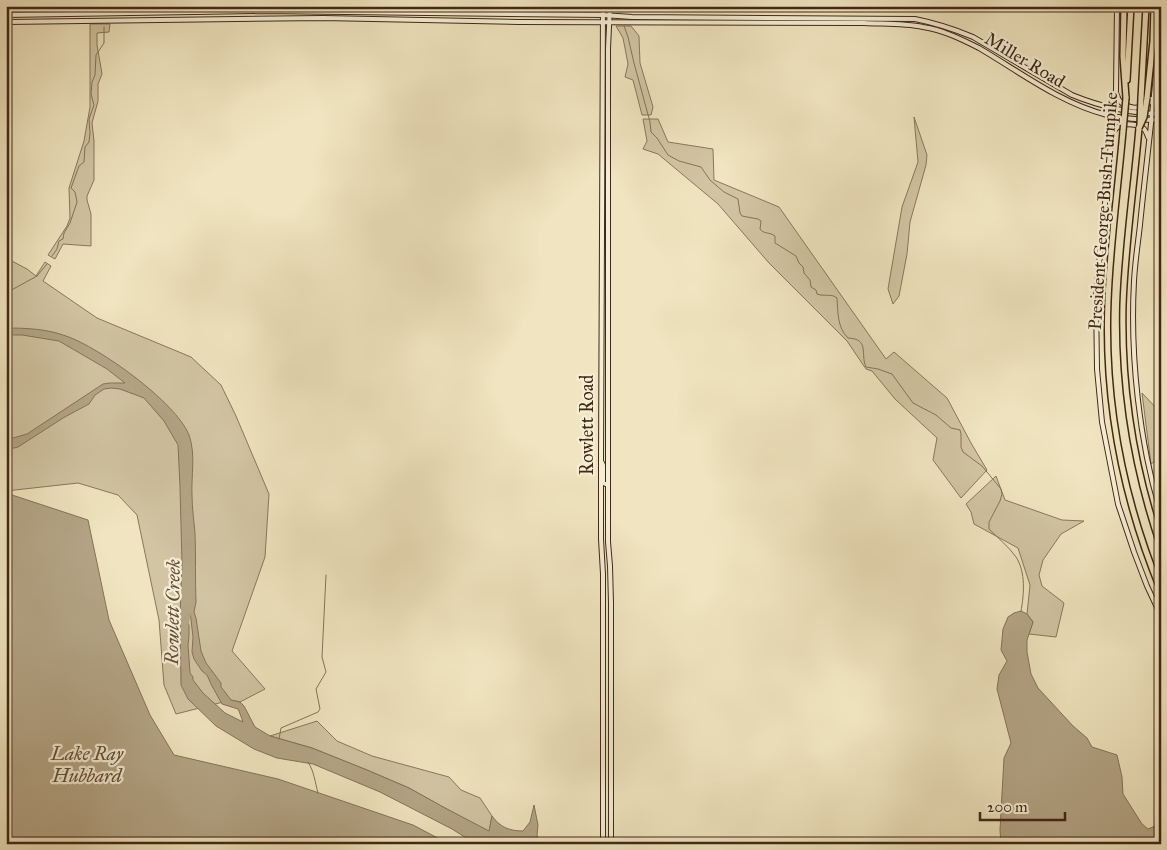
<svg xmlns="http://www.w3.org/2000/svg" width="1167" height="850" viewBox="0 0 1167 850" font-family="'IM FELL Great Primer',serif">
<rect width="100%" height="100%" fill="#f0e5c0"/>
<filter id="stains"><feTurbulence type="fractalNoise" baseFrequency=".004" numOctaves="4"/><feColorMatrix values="0 0 0 0 .2 0 0 0 0 .09 0 0 0 0 .02 0 0 0 .5 -.17"/></filter>
<radialGradient id="worn" r=".72"><stop offset=".6" stop-color="#630" stop-opacity="0"/><stop offset="1" stop-color="#630" stop-opacity=".3"/></radialGradient>
<g fill="#d2c5a3" stroke="#8a775c">
<polygon points="90,24 110,24 109,32 97,33 97,45 102,74 98,84 98,101 92,123 94,141 94,180 87,196 87,200 91,214 91,246 63,244 55,259 48,255 67,226 70,218 69,188 84,141 90,107"/>
<polygon points="616,26 631,26 639,36 640,63 653,107 651,115 642,115 633,80 625,77 628,64 623,38"/>
<polygon points="914,117 927,155 926,165 910,222 907,254 899,296 893,304 888,289 902,207 918,162"/>
<polygon points="643,119 658,119 668,142 713,149 714,180 779,207 886,359 894,352 947,398 971,443 987,470 961,498 933,460 937,438 895,399 872,371 866,369 847,341 769,263 718,204 658,154 643,149 647,141"/>
<polygon points="6,258 27,269 36,276 45,262 51,266 43,281 97,318 191,357 221,385 236,416 269,494 265,557 232,651 265,689 240,702 231,700 176,714 164,685 159,620 137,515 118,495 78,483 6,491"/>
<polygon points="1142,393 1161,413 1161,457 1151,464"/>
<polygon points="996,476 1005,500 1062,520 1084,521 1061,534 1043,560 1039,575 1042,586 1064,603 1056,637 1029,634 1033,622 1027,614 1030,585 1018,548 974,524 971,512 966,504"/>
<polygon points="317,721 337,741 372,756 449,777 461,790 480,798 492,816 489,832 445,808 409,788 367,770 312,748 270,736"/>
</g>
<g fill="#b4a586" stroke="#867358" fill-rule="evenodd">
<path d="M6,328c21,0 41,1 60,8 33,11 110,66 123,99 7,20 2,40 3,60 0,13 2,26 3,38 1,23 0,46 1,69l-2,10 2,6 5,33 5,12 15,20v4l10,13 9,2 4,4 11,21 15,9 42,12 55,22 42,18 36,20 44,23 3,-15c8,11 17,15 31,15l7,-9 4,-17 4,20 -1,10 3,9h-64l-24,-15 -72,-37 -67,-28 -36,-6 -23,-9 -38,-23 -28,-27 -7,-14 -1,-69 2,-53 -2,-76 -2,-42 -14,-24 -20,-23 -24,-9 -9,-1 -7,1 -9,6 -6,9 -26,14 -45,29 -12,3v-10l21,-6 76,-50 7,-1h15l-18,-14 -48,-28 -37,-6h-16zM190,611l3,26 -1,15 2,7 8,12 5,4 4,9 11,20 16,5 1,2 4,11 -18,-9 -22,-20 -10,-13v-3l-3,-4 -2,-28 1,-9v-11l-4,-7z"/>
<polygon points="6,493 88,520 109,620 150,715 174,755 278,779 413,825 449,844 6,844"/>
<polygon points="1021,611 1027,614 1033,622 1027,640 1027,652 1031,674 1038,688 1073,726 1087,738 1092,747 1117,755 1122,777 1123,794 1142,824 1148,829 1153,827 1161,822 1161,844 1001,844 1000,830 1004,758 1011,743 997,689 999,675 1007,661 1001,650 1003,629 1008,617 1014,613"/>
</g>
<g fill="none" stroke-linecap="round" stroke-linejoin="round">
<g stroke="#867358" stroke-width="1">
<polyline points="616,6 620,12"/>
<path d="M624,26l4,11 6,26 16,59 1,10 6,6 11,17 11,6 22,6 9,13 14,12 14,7 2,14 2,3 16,3 3,2 -1,8c3,5 10,3 15,7v7l21,13 3,7 4,4 1,6 6,7 1,7 5,3 1,4c8,3 14,-1 20,4 1,14 0,29 11,40 22,1 12,16 18,29l12,2 14,5 21,29 23,12 15,13 9,2 1,4v13l2,5 19,14 19,23 1,5 -2,7 -11,21v7c9,9 20,18 27,28 10,15 8,38 5,54"/>
<polyline points="52,256 57,249 59,241 63,239 64,233 70,223 77,202 75,192 71,188 79,166 84,162 85,147 89,142 90,133 89,119 94,105 91,94 92,82 95,75 96,55 104,43 104,27"/>
<polyline points="6,293 37,276 47,264"/>
<polyline points="279,739 281,728 318,712 320,709 316,689 326,672 322,657 326,575"/>
<path d="M308,762c6,9 7,20 10,31h-1"/>
</g>
<polyline stroke="#b4a586" stroke-width="5" points="185,628 190,607"/>
<g stroke="#412914" stroke-width="6">
<g id="secondary">
<polyline points="603,6 601,461 601,539 603,574 603,844"/>
<polyline points="610,6 608,48 608,542 610,566 611,603 611,844"/>
<polyline points="1117,6 1116,90 1096,296 1097,369 1102,422 1118,504 1134,552 1147,586 1161,616"/>
<path d="M1160,6c-2,73 -13,147 -20,219 -2,18 -5,37 -6,56 -4,73 5,162 27,232"/>
<path d="M6,15l257,-4 340,4 29,2 283,2c20,4 39,10 58,18l99,58c30,12 56,18 89,19"/>
<path d="M6,22l317,-4 196,4 345,1c20,1 40,0 59,4 20,3 38,12 56,21 41,24 81,55 128,67 18,4 36,5 54,5"/>
<path d="M1117,95c3,15 28,17 35,4"/>
<path d="M1114,131c2,-2 2,-4 6,-5 5,-3 20,-2 24,3 2,2 3,5 4,8"/>
<polyline points="601,461 603,465 603,483 608,485"/>
</g>
</g>
<g stroke="#412914" stroke-width="8">
<g id="motorway">
<polyline points="1124,6 1123,56 1126,98"/>
<polyline points="1127,80 1131,6"/>
<polyline points="1141,98 1146,6"/>
<polyline points="1147,98 1153,41 1154,6"/>
<path d="M1139,128c-5,59 -14,118 -16,177 -2,82 11,164 38,242"/>
<path d="M1123,131c-5,57 -13,114 -15,170 -4,99 15,198 53,290"/>
</g>
</g>
<use href="#secondary" stroke="#f5eed6" stroke-width="4"/>
<use href="#motorway" stroke="#f0e5c0" stroke-width="5"/>
<g stroke="#412914" stroke-width="8" stroke-linecap="butt">
<g id="motorway-bridge">
<polyline points="1140,125 1141,98"/>
<polyline points="1139,128 1144,117 1147,98"/>
<polyline points="1123,131 1126,98"/>
</g>
</g>
<use href="#motorway-bridge" stroke="#f0e5c0" stroke-width="5"/>
</g>
<g text-anchor="middle" stroke-width="4.5" stroke-linejoin="round" paint-order="stroke">
<g font-size="18" fill="#412914" stroke="#f5eed6">
<text transform="translate(1025 60) rotate(31)" y="6">Miller Road</text>
<text transform="translate(1103 211) rotate(-86)" y="6">President George Bush Turnpike</text>
<text transform="translate(587 425) rotate(-90)" y="6">Rowlett Road</text>
</g>
<g font-size="19" font-style="italic" fill="#644e36" stroke="#f5eed6">
<text transform="translate(172 612) rotate(-89)" y="7">Rowlett Creek</text>
<text x="87" y="760">Lake Ray<tspan x="87" dy="22">Hubbard</tspan></text>
</g>
</g>
<rect width="1167" height="850" fill="none" stroke="#f0e5c0" stroke-width="25"/>
<rect x="8" y="8" width="1152" height="835" fill="none" stroke="#412914" stroke-width="2.5"/>
<rect x="12" y="12" width="1142" height="825" fill="none" stroke="#412914"/>
<path d="M980 812v8h85v-8" fill="none" stroke="#412914" stroke-width="2.5"/>
<text x="987" y="812" font-size="15" fill="#412914" stroke="#f5eed6" stroke-width="4" paint-order="stroke">200 m</text>
<rect width="100%" height="100%" filter="url(#stains)"/>
<rect width="100%" height="100%" fill="url(#worn)"/>
</svg>
